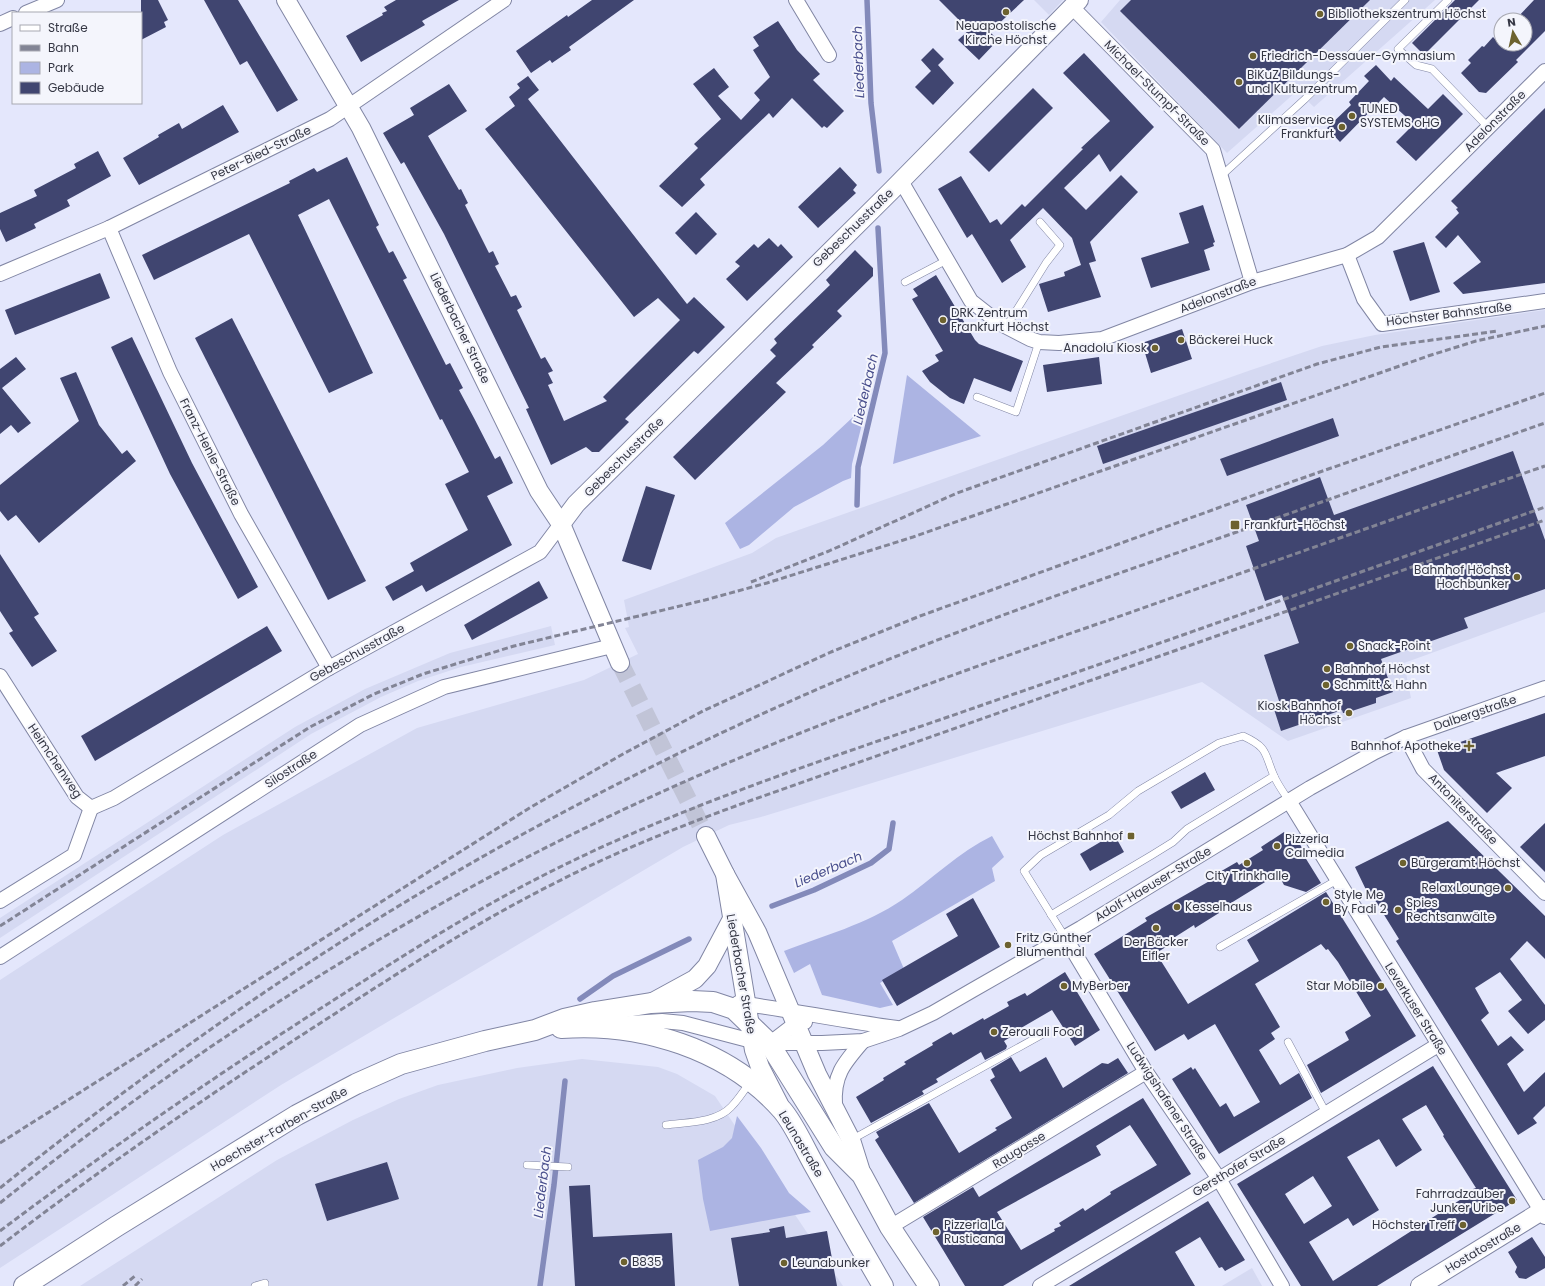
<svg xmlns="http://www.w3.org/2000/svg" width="1545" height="1286" viewBox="0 0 1545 1286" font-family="Poppins,sans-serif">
<rect width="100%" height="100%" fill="#e4e7fc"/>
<g fill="#d5d9f2">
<polygon points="1034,0 1063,0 1049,15"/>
<polygon points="1120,0 1435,0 1314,107 1297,91 1227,153 1101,22"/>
<polygon points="1545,310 1545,612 1404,663 1411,698 1288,741 1202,682 761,817 729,825 683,847 281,1085 0,1268 0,980 223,835 417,728 584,680 638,654 625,628 629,627 624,600 752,553 776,538 1251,370 1322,346 1375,335"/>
<polygon points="551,626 555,645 461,667 418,681 381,697 311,734 0,938 0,918 295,727 365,689 450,653"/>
<polygon points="582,1059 658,1067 677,1074 715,1096 843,1286 80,1286 277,1160 353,1120 399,1099 438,1085 517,1068"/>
<polygon points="1252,1268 1262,1286 1222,1286"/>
</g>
<g fill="#acb4e3">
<polygon points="907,375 981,436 893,464"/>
<polygon points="867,404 852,464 851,478 843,481 794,507 749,545 740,549 725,523 823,445"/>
<path d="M992,836l12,21 -12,11 3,13 -103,60 12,28 -24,14 13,22 -13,3 -58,-13 -12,-31 -16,9 -10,-22c39,-15 83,-27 118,-51 30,-21 57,-48 90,-64z"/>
<polygon points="737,1116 761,1148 789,1193 811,1212 710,1231 703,1199 698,1160 723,1147 732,1138"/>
</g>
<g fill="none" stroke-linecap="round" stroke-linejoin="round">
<g stroke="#838aba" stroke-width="5.5">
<polyline points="867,0 871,103 879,171"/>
<polyline points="857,505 858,467 885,353 878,228"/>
<polyline points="772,906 814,890 871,863 889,849 893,823"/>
<polyline points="580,999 613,976 689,939"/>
<polyline points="540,1286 554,1185 565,1081"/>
</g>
</g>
<g fill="#404570" fill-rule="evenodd">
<polygon points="141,0 158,0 168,20 164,22 166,27 141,40"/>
<polygon points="204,0 238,0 298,100 277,112 247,61 240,65"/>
<polygon points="396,0 459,0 422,21 425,25 361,62 346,36 383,15 382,13 387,11 384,7"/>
<polygon points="592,0 634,0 569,47 571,50 552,63 550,60 531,73 516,51 567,15 568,17"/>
<polygon points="939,0 1024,0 990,32 998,40 979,60 958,40 969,30"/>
<polygon points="1131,0 1370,0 1239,129 1120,11"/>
<polygon points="1455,0 1479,0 1424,55 1412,43"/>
<polygon points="1534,0 1545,0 1545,31 1516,60 1518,62 1486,93 1479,92 1461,73 1471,63 1468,60 1482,46 1484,47 1493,37 1496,40 1501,34 1501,44 1525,44 1525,20 1515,20"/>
<polygon points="778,21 797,50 820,74 813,80 844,111 827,128 824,126 822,128 792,98 773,118 769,113 700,179 705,185 682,207 659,186 698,148 694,144 721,119 693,84 714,68 729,87 718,96 741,120 760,100 754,93 770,77 753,50 759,46 753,37"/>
<polygon points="933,48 944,59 938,65 954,83 933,105 915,87 931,71 921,60"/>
<polygon points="1084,53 1154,127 1110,172 1099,154 1064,188 1086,210 1121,175 1138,192 1090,242 1096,261 1089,263 1101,297 1048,312 1039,284 1065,276 1064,272 1081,265 1072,238 1043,208 1010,240 1026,267 1002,283 972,234 967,238 938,189 961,176 990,223 997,219 1001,225 1022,204 1025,207 1083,149 1081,148 1110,121 1063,73"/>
<polygon points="1376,65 1391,81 1394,77 1428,109 1443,94 1463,114 1416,161 1396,142 1414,124 1384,97 1340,142 1327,128 1351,105 1349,102 1369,81 1364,76"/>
<polygon points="528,76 539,90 528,99 687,304 694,297 725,327 698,354 694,351 625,419 629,422 599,452 592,452 586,447 551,465 526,409 529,408 444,234 404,162 401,164 383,133 414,115 410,108 449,84 467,111 428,136 459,190 461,189 468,203 465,205 489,253 493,251 499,264 495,266 511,297 516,295 522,307 517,310 541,359 545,357 553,371 548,373 553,383 548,385 564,421 607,401 603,397 680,320 658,298 634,317 485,129 515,106 509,97 520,88 517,84"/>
<polygon points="1033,88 1053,108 989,172 969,152"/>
<polygon points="223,105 239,132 139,185 123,158 159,137 158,135 179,123 182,129"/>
<polygon points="1545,108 1545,283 1463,294 1453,283 1481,262 1458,235 1446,248 1435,237 1459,213 1456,209 1458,208 1451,201"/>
<polygon points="98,151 111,176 67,200 70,206 34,224 36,228 6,242 0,229 0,213 37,196 34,190 76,168 74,164"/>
<polygon points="347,157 379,225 376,227 389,253 393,251 407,278 403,280 446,365 450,363 463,388 459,390 474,418 495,459 500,456 513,483 487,496 512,545 426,592 422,585 393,601 385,587 414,571 410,563 468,530 445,484 469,472 442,419 440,420 329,199 298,215 373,373 329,393 249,234 154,280 142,255 290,183 289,181 314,168 317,172"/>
<polygon points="840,167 857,185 853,190 856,193 818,228 798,207"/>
<polygon points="1203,205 1215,242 1213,243 1214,246 1204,250 1210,270 1151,288 1141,258 1189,243 1179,213"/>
<polygon points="696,212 717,234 696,255 675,233"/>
<polygon points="769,238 778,247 781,244 793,257 747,301 726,279 740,266 735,262 754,244 758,248"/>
<polygon points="1424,242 1440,292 1410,301 1393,251"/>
<polygon points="855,250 873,268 873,276 837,311 842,316 812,345 814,347 776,383 786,392 695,480 673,457 776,356 770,350 777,343 774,339 830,285 826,280"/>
<polygon points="100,273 110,298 15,335 5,310"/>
<polygon points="936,275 975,340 979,344 1023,361 1011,392 974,378 964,404 950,398 930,382 922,371 939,361 935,355 943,351 912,299 918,296 913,289"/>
<polygon points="232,318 366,581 328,600 195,338"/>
<polygon points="1182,329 1192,359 1151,373 1142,343"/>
<polygon points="132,337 192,463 258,587 238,599 170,474 111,347"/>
<polygon points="16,357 26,369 2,388 31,423 18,433 11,425 0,434 0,369"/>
<polygon points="1099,357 1102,384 1047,392 1043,365"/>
<polygon points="76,372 99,425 122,454 127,450 136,461 39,543 16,515 8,521 0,511 0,485 79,421 60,378"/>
<polygon points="1281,382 1287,400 1103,464 1097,446"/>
<polygon points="1333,418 1339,436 1227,476 1220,459"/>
<polygon points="1513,451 1545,540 1545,589 1464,618 1468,628 1381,659 1393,692 1376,698 1376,703 1346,713 1343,713 1342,710 1281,731 1273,706 1280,704 1264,655 1299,643 1282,595 1265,601 1246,546 1259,541 1246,505 1320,477 1334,515"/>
<polygon points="646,486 675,495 651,570 622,561"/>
<polygon points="0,554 39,614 34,617 57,651 32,667 9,633 13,631 0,611"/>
<polygon points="539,581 548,598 472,640 464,625"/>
<polygon points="267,626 282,651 95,761 81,736"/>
<polygon points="1545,713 1545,756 1496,773 1512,788 1487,813 1444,770 1437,750"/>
<polygon points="1205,772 1215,790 1181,809 1171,792"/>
<polygon points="1448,821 1545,916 1545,959 1527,941 1510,959 1545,1005 1545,1020 1528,1034 1508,1011 1522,1000 1500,972 1475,988 1489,1013 1481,1020 1498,1046 1511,1036 1524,1050 1507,1064 1524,1092 1545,1072 1545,1106 1533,1118 1537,1123 1518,1135 1396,941 1399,939 1373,897 1370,898 1355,867"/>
<polygon points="1545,823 1545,872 1520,847"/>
<polygon points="1284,832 1289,840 1295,836 1305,853 1303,854 1321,883 1306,892 1284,885 1278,874 1218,911 1219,913 1195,928 1194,925 1164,944 1166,947 1156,953 1188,1004 1259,961 1247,940 1326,892 1416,1036 1321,1093 1307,1065 1349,1040 1345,1032 1371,1016 1338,962 1328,949 1326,950 1321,944 1255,984 1280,1027 1271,1033 1275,1039 1259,1050 1280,1085 1299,1073 1312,1098 1219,1154 1172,1079 1191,1067 1193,1070 1195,1068 1220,1107 1226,1103 1234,1117 1260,1102 1215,1024 1188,1040 1184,1034 1155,1051 1094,954 1147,921 1145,918 1220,875 1218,873 1237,862 1239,865 1263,850 1261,847"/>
<polygon points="1114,834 1124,852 1090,871 1080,854"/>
<polygon points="973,898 1000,947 897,1006 882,980 958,936 946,914"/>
<polygon points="1065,972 1100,1030 1075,1046 1052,1010 1021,1028 1022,1030 1004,1041 1007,1046 1006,1049 985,1060 981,1052 936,1079 938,1082 922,1091 924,1094 871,1123 856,1097 884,1080 883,1078 906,1064 904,1062 933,1045 932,1043 951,1032 953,1035 983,1018 984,1020 1009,1006 1007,1002 1025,993 1027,996"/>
<polygon points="1011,1057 1020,1072 1046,1057 1063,1088 1102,1063 1108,1064 1118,1058 1128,1073 914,1203 875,1140 879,1137 876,1132 929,1103 959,1153 997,1130 995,1128 1012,1118 990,1080 995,1077 991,1069"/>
<path d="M1433,1066l84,134 -140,86h-76l-64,-102zM1426,1105l18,30 -1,1 33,52 -3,1 1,2 -141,90 -24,-39 39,-24 5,8 26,-16 -32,-53 32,-18 17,28 26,-17 -20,-31zM1313,1176l19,30 -28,18 -19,-30z"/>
<path d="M1143,1098l48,76 -188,112h-38l-42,-69 50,-30 6,10zM1130,1125l27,40 -47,27 1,2 -26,17 -2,-3 -24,15 2,3 -7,3 1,2 -34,19 -24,-38 104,-57 -5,-9z"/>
<polygon points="387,1162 399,1199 327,1221 315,1184"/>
<polygon points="590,1185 593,1237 672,1233 675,1286 575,1286 569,1186"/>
<polygon points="1208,1201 1245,1260 1225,1271 1222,1267 1219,1268 1200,1237 1175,1252 1195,1286 1069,1286"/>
<polygon points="784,1226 786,1238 827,1231 837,1286 739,1286 731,1238 770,1232 769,1229"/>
<polygon points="1532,1237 1545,1257 1545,1268 1526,1279 1519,1278 1515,1272 1517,1267 1508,1252"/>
</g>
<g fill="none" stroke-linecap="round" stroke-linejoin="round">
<polyline stroke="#c1c4d7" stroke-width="18" stroke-dasharray="18 9" stroke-linecap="butt" points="620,663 706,836"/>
<g stroke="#8186a4" stroke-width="8">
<g id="service">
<polyline points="1448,0 1398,49 1416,65 1432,69 1488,127"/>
<polyline points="1221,176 1305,99 1405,0"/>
<polyline points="905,282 947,260"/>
<polyline points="1006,327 1046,263 1060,245 1040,222"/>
<polyline points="977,397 1016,412 1039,342"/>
<polyline points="1051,915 1152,855 1173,842 1187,829 1274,776"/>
<path d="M1065,937l-41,-66 17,-16 68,-40 29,-24 81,-48 24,-7c26,12 21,17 31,40 4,9 10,17 15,25"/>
<polyline points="1220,947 1337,880"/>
<polyline points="1288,1042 1326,1113"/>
<path d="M666,1125c20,-3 50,-2 65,-18 7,-7 13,-16 19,-25"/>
<polyline points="851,1140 1043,1034"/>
<polyline points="527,1165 568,1167"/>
<polyline points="255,1286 265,1283 265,1286"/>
</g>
</g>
<g stroke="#8186a4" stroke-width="16">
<g id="minor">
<polyline points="796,0 829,55"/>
<polyline points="1072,7 1213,150 1252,282"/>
<polyline points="26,13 57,0"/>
<polyline points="0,24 13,18"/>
<polyline points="901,181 971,301 999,323 1030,339 1039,342 1059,343 1102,339 1252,282 1347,255 1378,237 1545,71"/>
<polyline points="109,228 170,372 241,514 329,668"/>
<polyline points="1347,255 1364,299 1382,324 1545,301"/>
<polyline points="0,274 109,228 330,119 504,0"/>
<polyline points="0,676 77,797 91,808"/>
<polyline points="1406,737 1423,769 1545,893"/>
<polyline points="1289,801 1545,1217"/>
<polyline points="91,808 114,798 329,668 540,552 561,524"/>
<polyline points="0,901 74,855 91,808"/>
<polyline points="1065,937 1146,1072 1219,1179 1282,1286"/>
<polyline points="0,957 360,725 444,687 612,646"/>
<path d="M738,1003c53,7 105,18 159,25"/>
<polyline points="615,1024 662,1021 683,1023 752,1041 769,1043 822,1043 863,1041 899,1029 933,1013 971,991 1081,928 1310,788 1375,752 1406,737 1545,688"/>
<polyline points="769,1044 795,1024 805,1022"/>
<path d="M835,1105c-2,-30 9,-42 28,-64"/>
<polyline points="890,1227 1146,1072"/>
<polyline points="1040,1286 1219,1179 1438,1045"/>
</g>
</g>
<g stroke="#8186a4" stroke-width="20">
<g id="tertiary">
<polyline points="286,0 361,128 539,491 561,524 620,663"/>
<polyline points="561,524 576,504 891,191 1079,0"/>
<polyline points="706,836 725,874 754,1050 760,1067 779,1104"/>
<polyline points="725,874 757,932 817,1074 851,1140 862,1175"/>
<polyline points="651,1003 695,979 707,966 732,919"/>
<polyline points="1420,1286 1545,1209"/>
</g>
</g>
<g stroke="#8186a4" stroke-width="22">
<g id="secondary">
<path d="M561,1028c80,-6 167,21 221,82 12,14 22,37 31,53 23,41 46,82 70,123"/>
<polyline points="24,1286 117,1226 297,1115 356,1084 401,1064 485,1041 535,1030 564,1019 595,1012 651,1003 692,1001 713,1002 734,1009 769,1043 834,1147 862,1175 890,1227 929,1286"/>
</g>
</g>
<use href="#service" stroke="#fff" stroke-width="7"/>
<use href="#minor" stroke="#fff" stroke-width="14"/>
<use href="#tertiary" stroke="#fff" stroke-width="18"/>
<use href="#secondary" stroke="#fff" stroke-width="20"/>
<g stroke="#828495" stroke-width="3" stroke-dasharray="6 3" stroke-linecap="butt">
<polyline points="751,582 829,551 957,493 1317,364 1381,347 1498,331"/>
<polyline points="0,926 310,727 374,694 423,674 514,646 705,600 767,583 913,537 1428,356 1476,341 1545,326"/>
<polyline points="0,1143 531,807 623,754 703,711 831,652 920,616 1240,500 1545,393"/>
<path d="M0,1188c100,-80 203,-156 310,-226 151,-99 310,-184 474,-258 133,-60 270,-108 407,-156 118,-41 236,-84 354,-125"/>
<path d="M0,1203c197,-158 414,-297 644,-403 158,-73 321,-130 485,-187 138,-49 277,-99 416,-147"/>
<path d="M0,1231c106,-80 214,-154 326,-226 75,-48 151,-97 230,-136 138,-69 290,-116 435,-167 185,-64 369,-130 554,-195"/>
<path d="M0,1246c104,-80 212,-153 322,-224 76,-49 153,-99 235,-140 62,-32 129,-58 195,-82l793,-280"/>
<polyline points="123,1286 136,1275"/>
<polyline points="135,1286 142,1279"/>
</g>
</g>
<g fill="#6d622f" stroke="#f4f5fc" stroke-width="1.5">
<circle cx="1006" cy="12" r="4"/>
<circle cx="1320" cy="14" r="4"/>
<circle cx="1253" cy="56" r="4"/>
<circle cx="1239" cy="82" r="4"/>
<circle cx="1352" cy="116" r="4"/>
<circle cx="1342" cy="127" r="4"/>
<circle cx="943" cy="320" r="4"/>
<circle cx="1181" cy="340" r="4"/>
<circle cx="1155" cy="348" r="4"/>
<rect x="1230" y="520" width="10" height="10" rx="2"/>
<circle cx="1517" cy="577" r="4"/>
<circle cx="1350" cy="646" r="4"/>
<circle cx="1327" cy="669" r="4"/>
<circle cx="1326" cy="685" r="4"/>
<circle cx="1349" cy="713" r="4"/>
<path d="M1467 740h4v4h4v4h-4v4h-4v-4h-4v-4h4z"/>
<rect x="1127" y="832" width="8" height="8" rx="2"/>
<circle cx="1277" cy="846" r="4"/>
<circle cx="1247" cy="863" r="4"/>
<circle cx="1403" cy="863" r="4"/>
<circle cx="1508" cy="888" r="4"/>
<circle cx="1326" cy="902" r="4"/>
<circle cx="1177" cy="907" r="4"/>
<circle cx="1398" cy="910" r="4"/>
<circle cx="1156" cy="928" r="4"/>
<circle cx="1008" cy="945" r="4"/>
<circle cx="1064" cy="986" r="4"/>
<circle cx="1381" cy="986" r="4"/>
<circle cx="994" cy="1032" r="4"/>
<circle cx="1512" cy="1201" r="4"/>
<circle cx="1463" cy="1225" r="4"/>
<circle cx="936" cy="1232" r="4"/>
<circle cx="624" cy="1262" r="4"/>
<circle cx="784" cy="1263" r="4"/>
</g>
<g text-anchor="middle" stroke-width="4" stroke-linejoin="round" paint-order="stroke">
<g font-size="12" fill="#353744" stroke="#f4f5fc" text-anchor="start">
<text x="1328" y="18">Bibliothekszentrum Höchst</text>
<text x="1006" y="30" text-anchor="middle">Neuapostolische<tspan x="1006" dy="14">Kirche Höchst</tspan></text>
<text x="1261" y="60">Friedrich-Dessauer-Gymnasium</text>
<text x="1247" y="79">BiKuZ Bildungs-<tspan x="1247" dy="14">und Kulturzentrum</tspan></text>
<text x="1360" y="113">TUNED<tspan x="1360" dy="14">SYSTEMS oHG</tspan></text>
<text x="1334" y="124" text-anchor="end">Klimaservice<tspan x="1334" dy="14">Frankfurt</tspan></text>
<text x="951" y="317">DRK Zentrum<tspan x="951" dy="14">Frankfurt Höchst</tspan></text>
<text x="1189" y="344">Bäckerei Huck</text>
<text x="1147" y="352" text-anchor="end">Anadolu Kiosk</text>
<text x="1244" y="529">Frankfurt-Höchst</text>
<text x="1509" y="574" text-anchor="end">Bahnhof Höchst<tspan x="1509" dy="14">Hochbunker</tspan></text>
<text x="1358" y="650">Snack-Point</text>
<text x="1335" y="673">Bahnhof Höchst</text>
<text x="1334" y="689">Schmitt &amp; Hahn</text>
<text x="1341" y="710" text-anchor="end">Kiosk Bahnhof<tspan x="1341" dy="14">Höchst</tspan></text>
<text x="1461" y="750" text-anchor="end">Bahnhof Apotheke</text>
<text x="1123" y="840" text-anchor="end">Höchst Bahnhof</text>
<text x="1285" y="843">Pizzeria<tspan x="1285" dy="14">Calmedia</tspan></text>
<text x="1411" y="867">Bürgeramt Höchst</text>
<text x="1247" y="880" text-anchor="middle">City Trinkhalle</text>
<text x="1500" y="892" text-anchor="end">Relax Lounge</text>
<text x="1334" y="899">Style Me<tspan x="1334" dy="14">By Fadi 2</tspan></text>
<text x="1406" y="907">Spies<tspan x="1406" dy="14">Rechtsanwälte</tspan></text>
<text x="1185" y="911">Kesselhaus</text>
<text x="1016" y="942">Fritz Günther<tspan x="1016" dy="14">Blumenthal</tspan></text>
<text x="1156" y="946" text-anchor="middle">Der Bäcker<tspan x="1156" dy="14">Eifler</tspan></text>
<text x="1072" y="990">MyBerber</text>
<text x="1373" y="990" text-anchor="end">Star Mobile</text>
<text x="1002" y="1036">Zerouali Food</text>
<text x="1504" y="1198" text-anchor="end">Fahrradzauber<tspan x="1504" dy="14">Junker Uribe</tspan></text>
<text x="944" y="1229">Pizzeria La<tspan x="944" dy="14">Rusticana</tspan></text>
<text x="1455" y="1229" text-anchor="end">Höchster Treff</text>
<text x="632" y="1266">B835</text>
<text x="792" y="1267">Leunabunker</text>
</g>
<g font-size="12" fill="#353744" stroke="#f4f5fc">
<text transform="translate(1157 93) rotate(45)" y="4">Michael-Stumpf-Straße</text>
<text transform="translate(1495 121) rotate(-45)" y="4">Adelonstraße</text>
<text transform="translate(261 153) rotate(-26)" y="4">Peter-Bied-Straße</text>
<text transform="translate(853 228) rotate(-44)" y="4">Gebeschusstraße</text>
<text transform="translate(1218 295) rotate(-21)" y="4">Adelonstraße</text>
<text transform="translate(1449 314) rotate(-7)" y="4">Höchster Bahnstraße</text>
<text transform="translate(460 328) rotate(64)" y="4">Liederbacher Straße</text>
<text transform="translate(210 452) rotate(63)" y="4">Franz-Henle-Straße</text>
<text transform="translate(624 457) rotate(-45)" y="4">Gebeschusstraße</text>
<text transform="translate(357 653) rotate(-29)" y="4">Gebeschusstraße</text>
<text transform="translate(1475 713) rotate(-19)" y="4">Dalbergstraße</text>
<text transform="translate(55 761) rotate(56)" y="4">Heimchenweg</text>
<text transform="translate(291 769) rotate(-33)" y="4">Silostraße</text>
<text transform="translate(1463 809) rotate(46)" y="4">Antoniterstraße</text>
<text transform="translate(1153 884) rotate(-31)" y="4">Adolf-Haeuser-Straße</text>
<text transform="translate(741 974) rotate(80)" y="4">Liederbacher Straße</text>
<text transform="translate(1416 1009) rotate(58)" y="4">Leverkuser Straße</text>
<text transform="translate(1167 1101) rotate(57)" y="4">Ludwigshafener Straße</text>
<text transform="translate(279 1129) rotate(-30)" y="4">Hoechster-Farben-Straße</text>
<text transform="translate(801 1144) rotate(59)" y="4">Leunastraße</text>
<text transform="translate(1019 1150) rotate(-31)" y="4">Raugasse</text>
<text transform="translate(1239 1166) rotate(-31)" y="4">Gersthofer Straße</text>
<text transform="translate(1483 1248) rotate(-31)" y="4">Hostatostraße</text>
</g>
<g font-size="13" font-style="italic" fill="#484e8c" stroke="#f4f5fc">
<text transform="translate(858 62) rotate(-92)" y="5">Liederbach</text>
<text transform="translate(865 389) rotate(-77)" y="5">Liederbach</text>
<text transform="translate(828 869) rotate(-23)" y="5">Liederbach</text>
<text transform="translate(542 1182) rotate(-83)" y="5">Liederbach</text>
</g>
</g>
<rect x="12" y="12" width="130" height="92" fill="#f4f5fc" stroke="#a8a9b2"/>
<rect x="20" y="25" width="20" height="6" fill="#ffffff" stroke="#a8a9b2"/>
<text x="48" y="32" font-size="12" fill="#353744">Straße</text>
<rect x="20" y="45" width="20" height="6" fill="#828495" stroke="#a8a9b2"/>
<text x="48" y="52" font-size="12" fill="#353744">Bahn</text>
<rect x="20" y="62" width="20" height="12" fill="#acb4e3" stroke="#a8a9b2"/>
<text x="48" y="72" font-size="12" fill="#353744">Park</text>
<rect x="20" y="82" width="20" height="12" fill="#404570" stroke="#a8a9b2"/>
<text x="48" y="92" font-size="12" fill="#353744">Gebäude</text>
<g transform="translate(1513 32) rotate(351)"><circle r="19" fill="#f4f5fc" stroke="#a8a9b2"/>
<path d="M0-3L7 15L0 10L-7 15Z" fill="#6d622f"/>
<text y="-6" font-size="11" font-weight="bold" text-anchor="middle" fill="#353744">N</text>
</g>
</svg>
